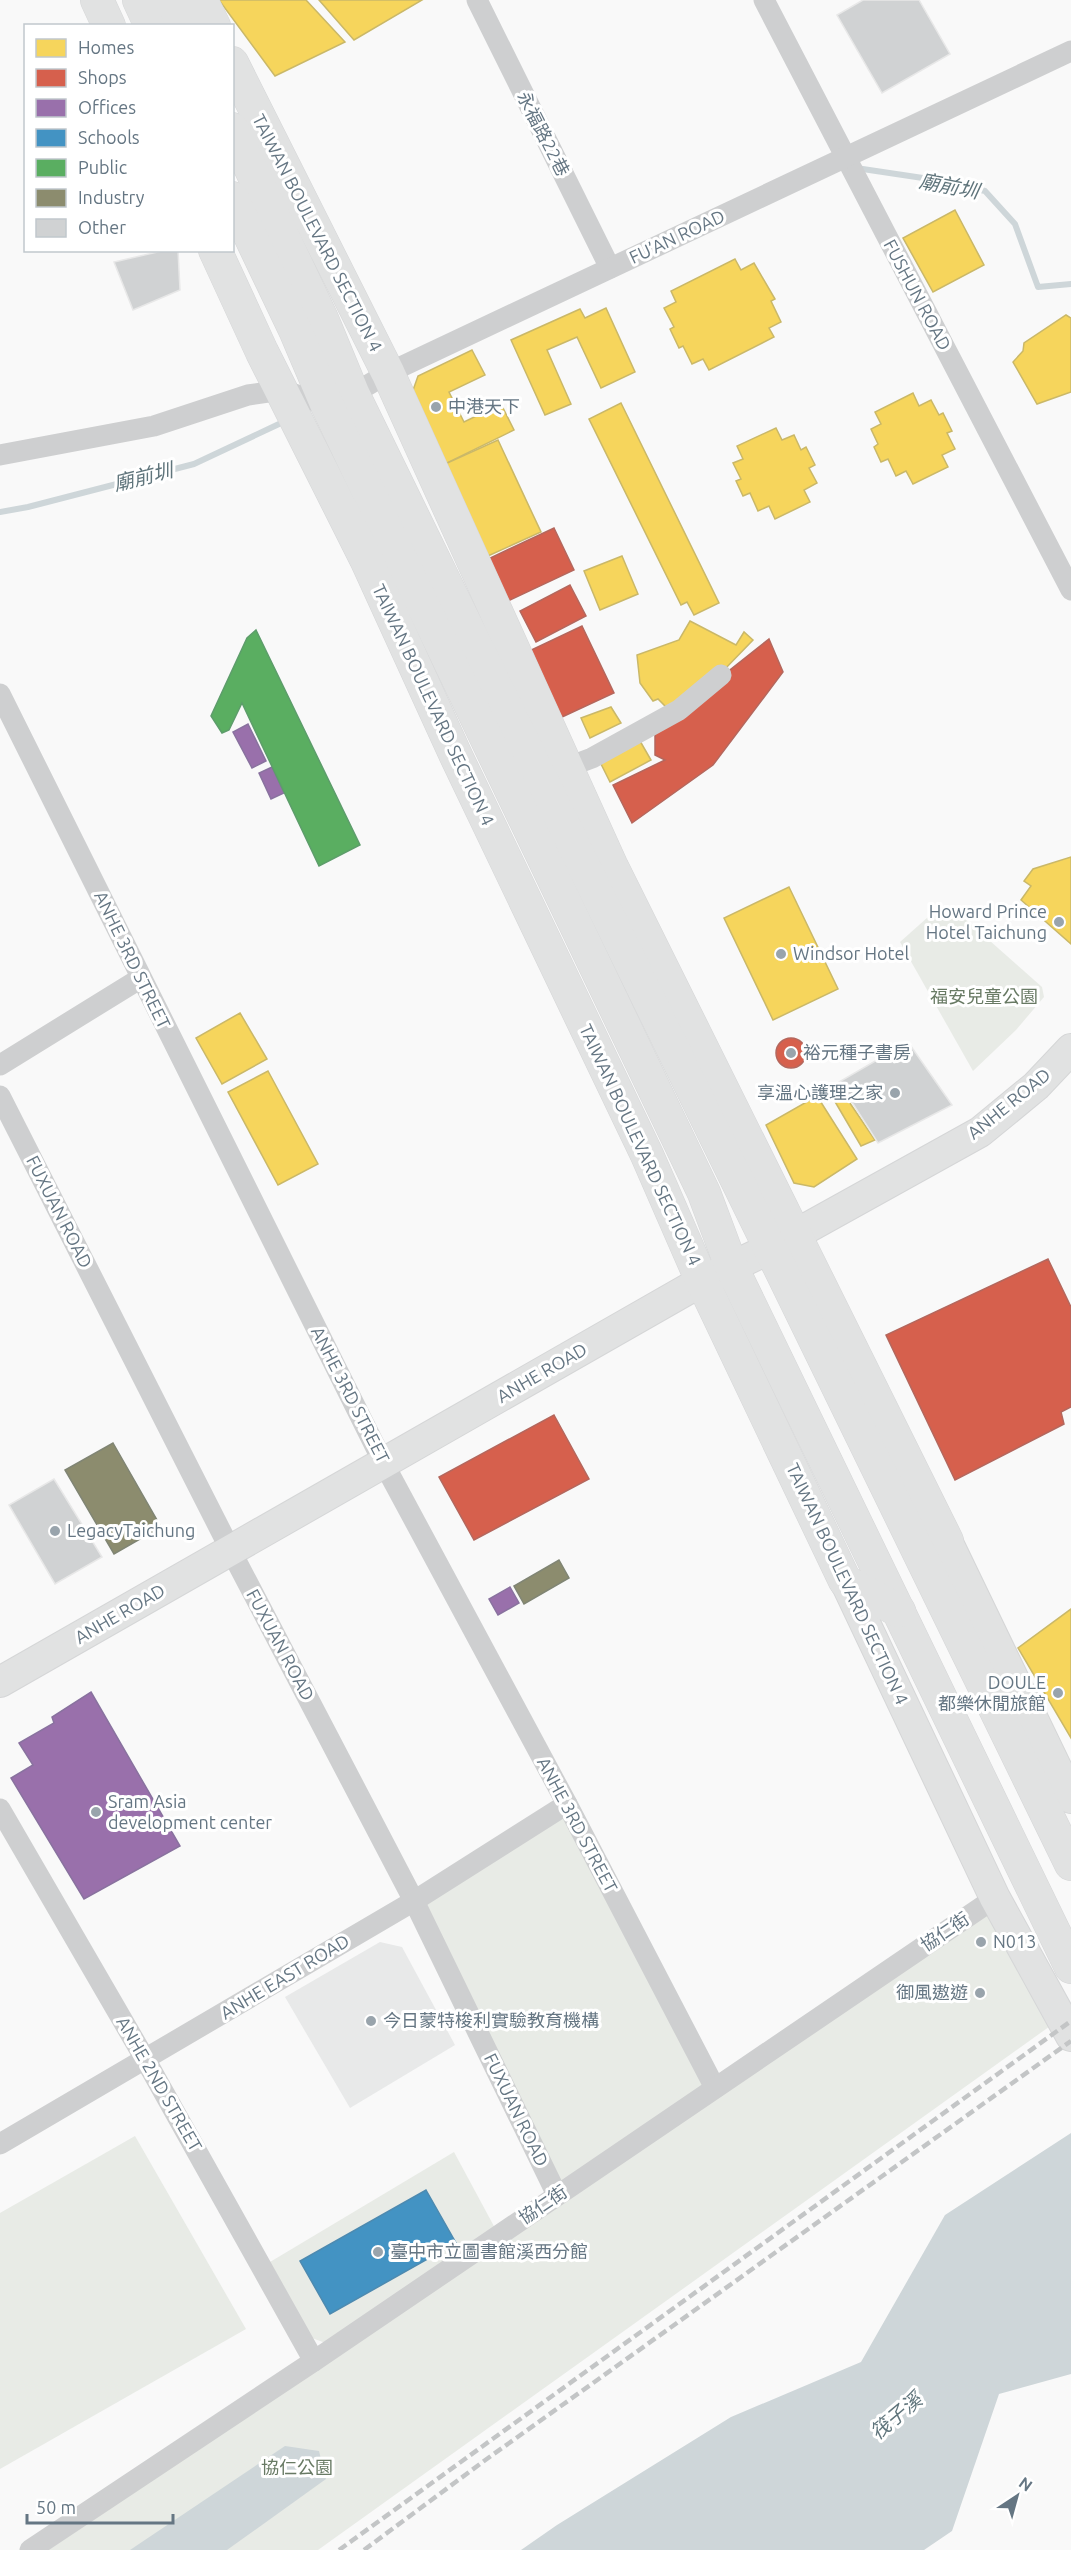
<svg xmlns="http://www.w3.org/2000/svg" width="1071" height="2550" viewBox="0 0 1071 2550" font-family="Ubuntu,'Noto Sans TC',sans-serif">
<rect width="100%" height="100%" fill="#f9f9f9"/>
<polygon fill="#e8e9e9" points="380,1942 402,1947 455,2045 350,2108 285,1997"/>
<g fill="#e8ebe6">
<polygon points="937,909 955,910 1042,987 1044,997 1016,1030 973,1071 900,942"/>
<polygon points="565,1816 705,2085 561,2184 423,1906"/>
<polygon points="992,1905 1053,2024 318,2550 40,2550"/>
<polygon points="135,2136 246,2329 0,2469 0,2213"/>
<polygon points="454,2152 496,2230 328,2344 312,2338 270,2262"/>
</g>
<g fill="#ced6d9">
<polygon points="1071,2133 1071,2374 999,2394 952,2531 924,2550 521,2550 557,2525 731,2417 861,2362 945,2215"/>
<polygon points="285,2446 319,2451 326,2479 227,2550 130,2550"/>
</g>
<g fill="#f6d55c" stroke="#cab868" stroke-width="1.5">
<polygon points="219,0 306,0 345,42 275,76"/>
<polygon points="319,0 422,0 354,40"/>
<polygon points="955,210 984,265 933,292 903,238"/>
<polygon points="735,259 741,270 754,263 775,299 771,301 781,322 769,328 774,337 709,370 703,359 692,364 683,346 679,348 670,329 674,327 664,308 676,302 671,291"/>
<polygon points="606,308 635,372 601,388 577,337 547,350 571,404 545,415 511,340 580,309 585,318"/>
<polygon points="1066,315 1071,318 1071,392 1037,404 1013,362 1023,351 1024,343"/>
<polygon points="472,350 485,375 449,392 464,422 501,404 514,430 445,464 411,396 418,376"/>
<polygon points="913,393 919,406 931,400 939,415 943,413 952,431 947,433 955,449 942,455 948,467 913,484 906,471 896,476 888,459 881,462 874,447 878,444 871,429 881,424 875,412"/>
<polygon points="621,403 719,603 694,615 687,602 681,605 589,419"/>
<polygon points="776,428 782,440 794,435 801,450 806,447 815,465 809,468 817,483 804,490 810,502 775,519 769,506 758,511 750,493 743,496 736,481 741,479 733,463 743,459 737,446"/>
<polygon points="498,440 541,532 488,556 445,464"/>
<polygon points="622,556 638,594 600,610 584,571"/>
<polygon points="690,621 736,645 744,632 753,640 724,670 668,709 658,699 653,701 640,683 637,655 679,640"/>
<polygon points="611,707 621,723 590,738 581,718"/>
<polygon points="640,741 651,760 610,782 599,760"/>
<polygon points="1071,857 1071,944 1021,900 1031,886 1024,881 1033,869"/>
<polygon points="789,887 838,989 773,1020 724,918"/>
<polygon points="240,1013 267,1059 222,1084 196,1038"/>
<polygon points="268,1071 318,1164 278,1185 228,1092"/>
<polygon points="837,1084 875,1140 861,1146 827,1088"/>
<polygon points="817,1096 857,1159 814,1187 794,1183 766,1125"/>
<polygon points="1071,1609 1071,1738 1018,1648"/>
</g>
<g fill="#d6604d" stroke="#b4675d" stroke-width="1.5">
<polygon points="554,528 574,570 508,601 488,559"/>
<polygon points="570,585 586,616 536,642 520,611"/>
<polygon points="582,626 614,693 560,718 529,651"/>
<polygon points="769,639 783,672 713,765 632,823 613,785 665,760 655,755 655,725 683,707"/>
<circle cx="791" cy="1053" r="15"/>
<polygon points="1048,1259 1071,1307 1071,1407 1061,1412 1064,1424 955,1480 886,1335"/>
<polygon points="554,1415 589,1479 474,1540 439,1477"/>
</g>
<g fill="#9970ab" stroke="#89729f" stroke-width="1.5">
<polygon points="248,724 266,761 252,768 233,732"/>
<polygon points="272,767 284,793 271,799 259,773"/>
<polygon points="510,1587 519,1603 498,1615 489,1599"/>
<polygon points="91,1692 180,1846 84,1899 11,1778 33,1765 19,1743 54,1723 52,1717"/>
</g>
<polygon fill="#4393c3" stroke="#4d8ab0" stroke-width="1.5" points="426,2190 456,2243 330,2314 300,2261"/>
<polygon fill="#5aae61" stroke="#5d9d6b" stroke-width="1.5" points="256,630 360,845 319,866 242,703 229,730 222,733 211,716 247,638"/>
<g fill="#8c8c6e" stroke="#808574" stroke-width="1.5">
<polygon points="113,1443 161,1527 114,1554 65,1470"/>
<polygon points="559,1560 569,1578 524,1604 514,1586"/>
</g>
<g fill="none" stroke-linecap="round" stroke-linejoin="round">
<g stroke="#ced6d9" stroke-width="6">
<polyline points="856,168 943,181 985,191 1015,224 1038,287 1071,284"/>
<polyline points="0,512 28,507 194,464 279,424"/>
</g>
</g>
<g fill="#d0d2d3" stroke="#e8e8e8" stroke-width="1.5">
<polygon points="863,0 919,0 950,54 882,93 837,15"/>
<polygon points="166,250 178,250 180,290 133,310 114,262"/>
<polygon points="908,1042 952,1105 878,1143 839,1082"/>
<polygon points="54,1479 102,1557 55,1584 9,1505"/>
</g>
<g fill="none" stroke-linecap="round" stroke-linejoin="round">
<g stroke="#d5d6d7" stroke-width="32">
<g id="secondary">
<polyline points="947,1541 1071,1798"/>
<polyline points="845,1581 995,1898 1071,2036"/>
<polyline points="0,1682 702,1281 771,1248 980,1132 1036,1086 1071,1049"/>
</g>
</g>
<g stroke="#d5d6d7" stroke-width="34">
<g id="primary">
<polyline points="97,0 109,26"/>
<polyline points="139,0 151,26"/>
<polyline points="172,0 184,26"/>
<polyline points="201,0 214,26"/>
<polyline points="232,63 388,373 611,865 947,1541 938,1590"/>
<polyline points="232,129 322,319 353,394 1071,1864"/>
<polyline points="232,198 296,332 327,405 704,1193 732,1268 1071,1967"/>
<polyline points="215,250 262,352 366,559 457,758 647,1155 702,1281 845,1581 899,1611"/>
</g>
</g>
<g stroke="#cecfd0" stroke-width="21">
<polyline points="477,0 610,268"/>
<polyline points="764,0 1071,590"/>
<polyline points="0,455 154,426 248,395 282,390 327,405 353,394 388,373 1071,51"/>
<polyline points="0,694 384,1464 567,1804 715,2088"/>
<polyline points="568,767 592,758 679,710 721,675"/>
<polyline points="0,1065 141,978"/>
<polyline points="0,1096 231,1551 414,1901 557,2195"/>
<polyline points="0,1809 145,2059 314,2361"/>
<polyline points="0,2144 414,1901 567,1804"/>
<polyline points="30,2550 314,2361 995,1898"/>
</g>
<use href="#secondary" stroke="#e1e2e2" stroke-width="30"/>
<use href="#primary" stroke="#e1e2e2" stroke-width="33"/>
<g stroke="#c3c5c6" stroke-width="4.5" stroke-dasharray="9 4.5" stroke-linecap="butt">
<polyline points="339,2550 1071,2021"/>
<polyline points="364,2550 484,2461 1071,2041"/>
</g>
</g>
<g fill="#99a4ac" stroke="#fff" stroke-width="2">
<circle cx="436" cy="407" r="6"/>
<circle cx="1059" cy="922" r="6"/>
<circle cx="781" cy="954" r="6"/>
<circle cx="791" cy="1053" r="6"/>
<circle cx="895" cy="1093" r="6"/>
<circle cx="55" cy="1531" r="6"/>
<circle cx="1058" cy="1693" r="6"/>
<circle cx="96" cy="1812" r="6"/>
<circle cx="981" cy="1942" r="6"/>
<circle cx="980" cy="1993" r="6"/>
<circle cx="371" cy="2021" r="6"/>
<circle cx="378" cy="2252" r="6"/>
</g>
<g text-anchor="middle" stroke-width="6" stroke-linejoin="round" paint-order="stroke">
<g font-size="18" fill="#657683" stroke="#fff">
<text transform="translate(543 134) rotate(63)" y="6">永福路22巷</text>
<text transform="translate(317 233) rotate(63)" y="6">TAIWAN BOULEVARD SECTION 4</text>
<text transform="translate(677 237) rotate(-25)" y="6">FU’AN ROAD</text>
<text transform="translate(917 295) rotate(62)" y="6">FUSHUN ROAD</text>
<text transform="translate(433 705) rotate(65)" y="6">TAIWAN BOULEVARD SECTION 4</text>
<text transform="translate(132 960) rotate(64)" y="6">ANHE 3RD STREET</text>
<text transform="translate(1009 1104) rotate(-39)" y="6">ANHE ROAD</text>
<text transform="translate(640 1145) rotate(65)" y="6">TAIWAN BOULEVARD SECTION 4</text>
<text transform="translate(59 1212) rotate(63)" y="6">FUXUAN ROAD</text>
<text transform="translate(542 1373) rotate(-30)" y="6">ANHE ROAD</text>
<text transform="translate(350 1395) rotate(63)" y="6">ANHE 3RD STREET</text>
<text transform="translate(847 1584) rotate(65)" y="6">TAIWAN BOULEVARD SECTION 4</text>
<text transform="translate(120 1614) rotate(-30)" y="6">ANHE ROAD</text>
<text transform="translate(280 1645) rotate(62)" y="6">FUXUAN ROAD</text>
<text transform="translate(577 1825) rotate(62)" y="6">ANHE 3RD STREET</text>
<text transform="translate(945 1932) rotate(-34)" y="6">協仁街</text>
<text transform="translate(285 1977) rotate(-31)" y="6">ANHE EAST ROAD</text>
<text transform="translate(159 2084) rotate(60)" y="6">ANHE 2ND STREET</text>
<text transform="translate(516 2110) rotate(64)" y="6">FUXUAN ROAD</text>
<text transform="translate(543 2205) rotate(-34)" y="6">協仁街</text>
</g>
<g font-size="18" fill="#657683" stroke="#fff" text-anchor="start">
<text x="448" y="413">中港天下</text>
<text x="1047" y="918" text-anchor="end">Howard Prince<tspan x="1047" dy="21">Hotel Taichung</tspan></text>
<text x="793" y="960">Windsor Hotel</text>
<text x="803" y="1059">裕元種子書房</text>
<text x="883" y="1099" text-anchor="end">享溫心護理之家</text>
<text x="67" y="1537">LegacyTaichung</text>
<text x="1046" y="1689" text-anchor="end">DOULE<tspan x="1046" dy="21">都樂休閒旅館</tspan></text>
<text x="108" y="1808">Sram Asia<tspan x="108" dy="21">development center</tspan></text>
<text x="993" y="1948">N013</text>
<text x="968" y="1999" text-anchor="end">御風遨遊</text>
<text x="383" y="2027">今日蒙特梭利實驗教育機構</text>
<text x="390" y="2258">臺中市立圖書館溪西分館</text>
</g>
<g font-size="18" fill="#687a64" stroke="#fff">
<text x="984" y="1003">福安兒童公園</text>
<text x="297" y="2474">協仁公園</text>
</g>
<g font-size="20" font-style="italic" fill="#60757c" stroke="#fff">
<text transform="translate(949 186) rotate(11)" y="7">廟前圳</text>
<text transform="translate(143 477) rotate(-14)" y="7">廟前圳</text>
<text transform="translate(896 2416) rotate(-40)" y="7">筏子溪</text>
</g>
</g>
<rect x="24" y="24" width="210" height="228" fill="#ffffff" stroke="#c1c8cd" stroke-width="1.5"/>
<rect x="36" y="39" width="30" height="18" fill="#f6d55c" stroke="#c1c8cd" stroke-width="1.5"/>
<text x="78" y="54" font-size="18" fill="#657683">Homes</text>
<rect x="36" y="69" width="30" height="18" fill="#d6604d" stroke="#c1c8cd" stroke-width="1.5"/>
<text x="78" y="84" font-size="18" fill="#657683">Shops</text>
<rect x="36" y="99" width="30" height="18" fill="#9970ab" stroke="#c1c8cd" stroke-width="1.5"/>
<text x="78" y="114" font-size="18" fill="#657683">Offices</text>
<rect x="36" y="129" width="30" height="18" fill="#4393c3" stroke="#c1c8cd" stroke-width="1.5"/>
<text x="78" y="144" font-size="18" fill="#657683">Schools</text>
<rect x="36" y="159" width="30" height="18" fill="#5aae61" stroke="#c1c8cd" stroke-width="1.5"/>
<text x="78" y="174" font-size="18" fill="#657683">Public</text>
<rect x="36" y="189" width="30" height="18" fill="#8c8c6e" stroke="#c1c8cd" stroke-width="1.5"/>
<text x="78" y="204" font-size="18" fill="#657683">Industry</text>
<rect x="36" y="219" width="30" height="18" fill="#d0d2d3" stroke="#c1c8cd" stroke-width="1.5"/>
<text x="78" y="234" font-size="18" fill="#657683">Other</text>
<g transform="translate(1017 2496) rotate(36)" stroke="#ffffff" stroke-width="4.5" paint-order="stroke">
<path d="M0-4.5L10 22L0 15L-10 22Z" fill="#657683"/>
<text y="-9" font-size="16" font-weight="bold" text-anchor="middle" fill="#657683">N</text>
</g>
<path d="M27 2514v9h146v-9" fill="none" stroke="#657683" stroke-width="3"/>
<text x="36" y="2514" font-size="18" fill="#657683" stroke="#ffffff" stroke-width="4.5" paint-order="stroke">50 m</text>
</svg>
